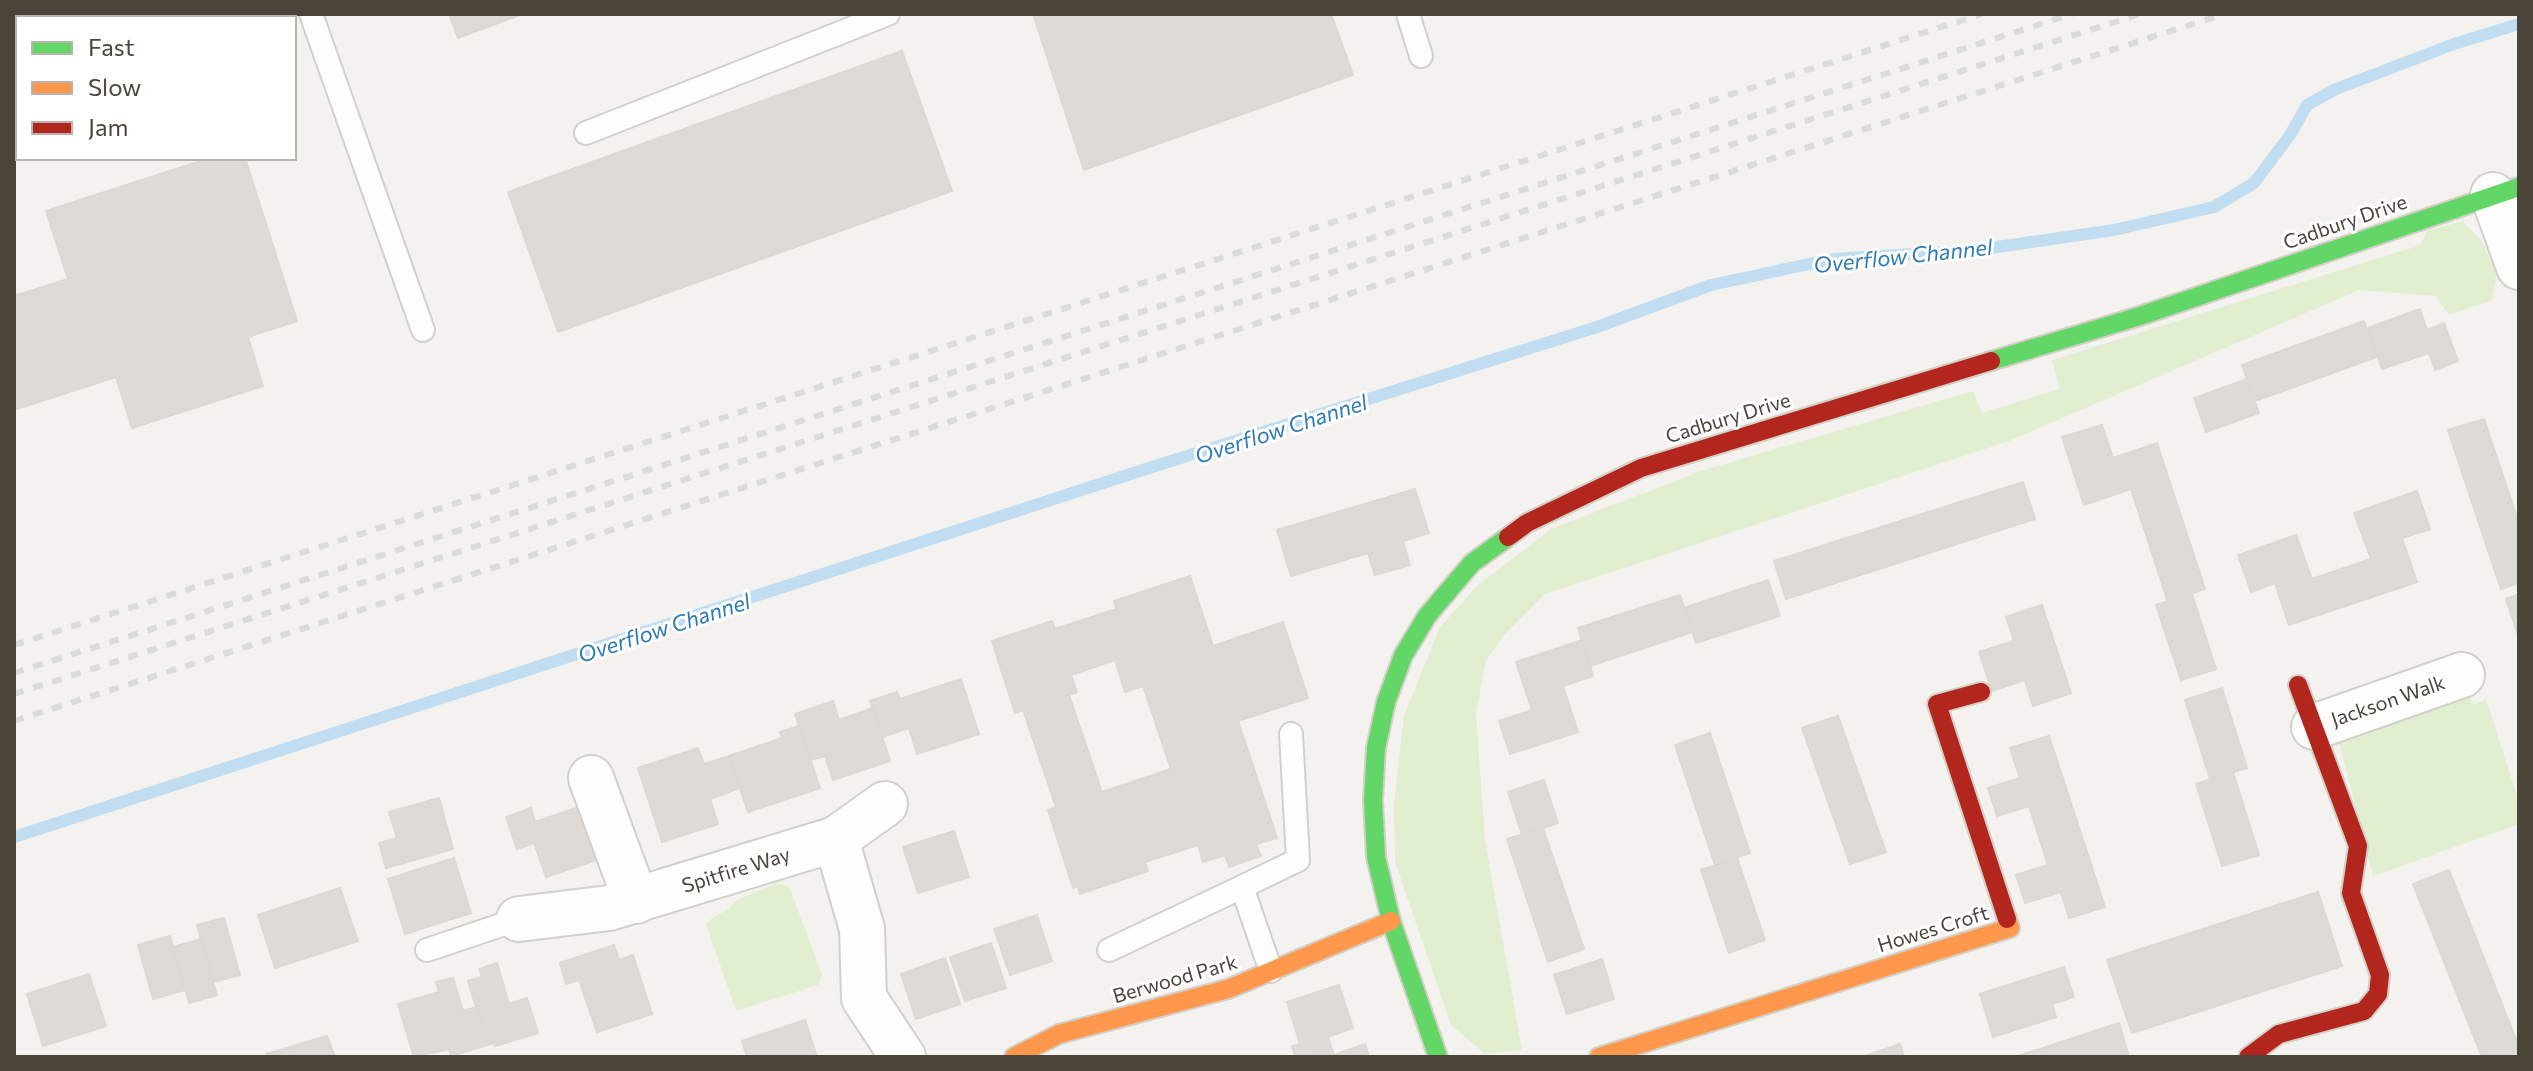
<svg xmlns="http://www.w3.org/2000/svg" width="2533" height="1071" viewBox="0 0 2533 1071" font-family="Commissioner,sans-serif">
<rect width="100%" height="100%" fill="#f4f2ee"/>
<g fill="#e1eecf">
<polygon points="2463,221 2482,242 2497,273 2492,300 2449,315 2436,296 2359,290 2009,441 1545,594 1503,636 1486,660 1476,714 1485,840 1522,1050 1485,1054 1451,1025 1395,862 1394,804 1404,716 1440,627 1477,586 1551,529 1701,471 1973,391 1982,413 2060,389 2052,360 2421,245 2427,231"/>
<polygon points="2468,692 2473,705 2486,699 2519,802 2519,824 2373,876 2338,737"/>
<path d="M777,883l11,3 3,5 31,84 -4,10 -82,26 -30,-87c9,-11 23,-11 29,-23z"/>
</g>
<g fill="none" stroke-linecap="round" stroke-linejoin="round">
<polyline stroke="#c0ddf1" stroke-width="12" points="14,837 1149,468 1597,327 1711,285 1833,259 1977,250 2114,230 2214,207 2254,183 2290,135 2307,105 2336,89 2454,44 2519,24"/>
</g>
<g fill="#dedbd6" stroke="#dcd9d4" stroke-width="2" fill-rule="evenodd">
<polygon points="449,14 523,14 458,38"/>
<polygon points="1033,14 1331,14 1353,75 1084,170"/>
<polygon points="902,51 952,191 558,332 508,192"/>
<polygon points="210,158 245,158 297,321 248,337 263,386 132,428 116,377 14,410 14,296 68,279 46,211"/>
<polygon points="2420,309 2427,330 2444,323 2458,361 2435,370 2429,353 2382,369 2367,328"/>
<polygon points="2364,321 2377,357 2255,401 2242,365"/>
<polygon points="2247,379 2259,413 2206,432 2194,398"/>
<polygon points="2484,419 2519,524 2519,583 2501,589 2448,430"/>
<polygon points="2102,425 2113,458 2157,443 2205,589 2168,602 2131,489 2084,505 2062,437"/>
<polygon points="2023,482 2035,519 1786,599 1774,561"/>
<polygon points="1415,489 1429,533 1403,541 1410,565 1375,575 1368,553 1291,576 1277,530"/>
<polygon points="2417,491 2430,529 2402,538 2417,582 2289,625 2275,583 2251,592 2238,555 2296,535 2312,579 2371,559 2354,513"/>
<path d="M1190,576l23,70 70,-24 25,76 -70,23 39,117 -21,6 5,12 -32,11 -4,-12 -22,7 -5,-17 -53,17 3,9 -68,23 -2,-8 -5,2 -25,-78 8,-3 -33,-97 -8,3 -23,-72 60,-20 3,8 61,-20 -2,-8zM1115,660l10,32 18,-6 28,83 -69,23 -33,-97 8,-3 -6,-17z"/>
<polygon points="1768,580 1780,616 1696,643 1684,608"/>
<polygon points="2192,594 2216,669 2181,680 2156,605"/>
<polygon points="2519,594 2519,638 2506,599"/>
<polygon points="1680,595 1692,632 1590,666 1578,628"/>
<polygon points="2042,605 2071,693 2033,706 2025,680 1992,691 1979,652 2014,641 2006,617"/>
<polygon points="1582,640 1593,676 1563,686 1578,732 1510,754 1499,721 1532,710 1516,662"/>
<polygon points="961,679 979,734 917,754 909,728 882,737 870,701 897,692 900,699"/>
<polygon points="2222,688 2247,768 2210,779 2185,700"/>
<polygon points="833,701 839,720 873,708 890,761 833,780 825,756 811,760 795,714"/>
<polygon points="1838,716 1886,852 1850,864 1802,728"/>
<polygon points="799,726 820,788 748,812 729,756 782,738 780,732"/>
<polygon points="1710,733 1750,853 1715,865 1675,745"/>
<polygon points="2049,736 2105,907 2069,918 2061,892 2025,903 2016,875 2048,865 2029,806 1997,816 1988,788 2020,778 2010,748"/>
<polygon points="698,748 704,764 729,756 740,788 710,799 718,824 662,842 638,768"/>
<polygon points="2233,772 2259,855 2222,866 2196,784"/>
<polygon points="1544,780 1558,823 1522,835 1508,792"/>
<polygon points="439,798 453,849 386,868 379,843 397,838 389,812"/>
<polygon points="585,805 603,858 546,877 534,843 517,849 506,817 531,808 535,822"/>
<polygon points="1543,828 1584,949 1548,962 1507,839"/>
<polygon points="954,831 969,877 918,893 903,847"/>
<polygon points="454,858 471,913 405,934 388,879"/>
<polygon points="1737,858 1765,940 1729,953 1701,870"/>
<polygon points="2449,870 2519,1047 2519,1057 2482,1057 2413,884"/>
<polygon points="340,888 358,941 275,968 258,915"/>
<polygon points="2318,892 2342,966 2132,1033 2107,960"/>
<polygon points="1037,915 1052,961 1010,975 994,929"/>
<polygon points="224,918 240,975 213,982 197,925"/>
<polygon points="170,936 185,990 153,999 138,945"/>
<polygon points="201,939 217,995 189,1003 173,947"/>
<polygon points="991,943 1006,988 965,1001 950,957"/>
<polygon points="614,945 619,960 633,955 652,1014 597,1032 579,980 566,984 560,963"/>
<polygon points="945,958 960,1004 916,1019 901,974"/>
<polygon points="1602,959 1614,999 1567,1014 1554,975"/>
<polygon points="497,963 509,1004 527,998 538,1033 495,1046 491,1034 485,1036 468,981 482,977 479,969"/>
<polygon points="2064,967 2074,997 2052,1004 2056,1017 1993,1037 1980,994"/>
<polygon points="89,974 106,1026 43,1046 27,994"/>
<polygon points="453,978 463,1011 477,1007 485,1036 491,1034 494,1043 451,1056 449,1049 414,1057 398,1004 439,992 436,982"/>
<polygon points="1339,985 1353,1028 1328,1037 1334,1055 1295,1057 1292,1046 1300,1044 1287,1002"/>
<polygon points="805,1020 817,1057 747,1057 742,1041"/>
<polygon points="2119,1023 2129,1057 2015,1057"/>
<polygon points="327,1036 335,1057 266,1057 266,1054"/>
<polygon points="1365,1044 1369,1057 1327,1057 1334,1055"/>
<polygon points="1900,1044 1904,1057 1862,1057"/>
</g>
<g fill="none" stroke-linecap="round" stroke-linejoin="round">
<g stroke="#d2d0cb" stroke-width="26">
<g id="lane">
<polyline points="175,14 177,18"/>
<polyline points="311,14 423,330"/>
<polyline points="1408,14 1421,56"/>
<polyline points="586,133 888,14"/>
<polyline points="427,950 519,919"/>
<polyline points="1109,950 1242,887"/>
<polyline points="1271,971 1242,887 1298,860 1291,734"/>
</g>
</g>
<g stroke="#d2d0cb" stroke-width="48">
<g id="street">
<polyline points="2493,195 2519,267"/>
<polyline points="2314,727 2462,675"/>
<polyline points="591,778 636,901"/>
<polyline points="836,839 862,929 864,998 903,1057"/>
<polyline points="519,919 609,908 836,839 885,804"/>
</g>
</g>
<g stroke="#d3cfc5" stroke-width="22">
<g id="fast">
<polyline points="1991,361 2140,316 2519,187"/>
<polyline points="1438,1057 1391,921 1376,857 1373,800 1376,748 1386,702 1403,656 1427,616 1472,563 1508,537"/>
</g>
</g>
<g stroke="#d3cfc5" stroke-width="22">
<g id="slow">
<polyline points="1014,1057 1059,1034 1228,989 1391,921"/>
<polyline points="1599,1057 2010,928 2007,919"/>
</g>
</g>
<g stroke="#d3cfc5" stroke-width="22">
<g id="jam">
<polyline points="1508,537 1527,523 1641,468 1991,361"/>
<polyline points="1981,692 1937,704 2007,919"/>
<polyline points="2248,1057 2279,1034 2364,1011 2378,994 2380,975 2351,893 2358,846 2298,685"/>
</g>
</g>
<use href="#lane" stroke="#fdfdfc" stroke-width="22"/>
<use href="#street" stroke="#fdfdfc" stroke-width="44"/>
<use href="#fast" stroke="#63d668" stroke-width="18"/>
<use href="#slow" stroke="#ff974d" stroke-width="18"/>
<use href="#jam" stroke="#b3261e" stroke-width="18"/>
<g stroke="#dbdbda" stroke-width="6" stroke-dasharray="10 10" stroke-linecap="butt">
<polyline points="14,645 1982,14"/>
<polyline points="14,673 2072,14"/>
<polyline points="14,694 2140,14"/>
<polyline points="14,721 2224,14"/>
</g>
</g>
<g text-anchor="middle" stroke-width="6" stroke-linejoin="round" paint-order="stroke">
<g font-size="20" fill="#4b4439" stroke="#fff">
<text transform="translate(2345 222) rotate(-19)" y="7">Cadbury Drive</text>
<text transform="translate(1728 418) rotate(-17)" y="7">Cadbury Drive</text>
<text transform="translate(2388 701) rotate(-19)" y="7">Jackson Walk</text>
<text transform="translate(736 870) rotate(-17)" y="7">Spitfire Way</text>
<text transform="translate(1933 929) rotate(-17)" y="7">Howes Croft</text>
<text transform="translate(1175 979) rotate(-16)" y="7">Berwood Park</text>
</g>
<g font-size="22" font-style="italic" fill="#2e7ab2" stroke="#fff">
<text transform="translate(1903 256) rotate(-6)" y="8">Overflow Channel</text>
<text transform="translate(1281 429) rotate(-18)" y="8">Overflow Channel</text>
<text transform="translate(664 628) rotate(-18)" y="8">Overflow Channel</text>
</g>
</g>
<rect width="2533" height="1071" fill="none" stroke="#4b4439" stroke-width="32"/>
<rect x="16" y="16" width="280" height="144" fill="#ffffff" stroke="#b7b4b0" stroke-width="2"/>
<rect x="32" y="42" width="40" height="12" fill="#63d668" stroke="#b7b4b0" stroke-width="2"/>
<text x="88" y="56" font-size="24" fill="#4b4439">Fast</text>
<rect x="32" y="82" width="40" height="12" fill="#ff974d" stroke="#b7b4b0" stroke-width="2"/>
<text x="88" y="96" font-size="24" fill="#4b4439">Slow</text>
<rect x="32" y="122" width="40" height="12" fill="#b3261e" stroke="#b7b4b0" stroke-width="2"/>
<text x="88" y="136" font-size="24" fill="#4b4439">Jam</text>
</svg>
